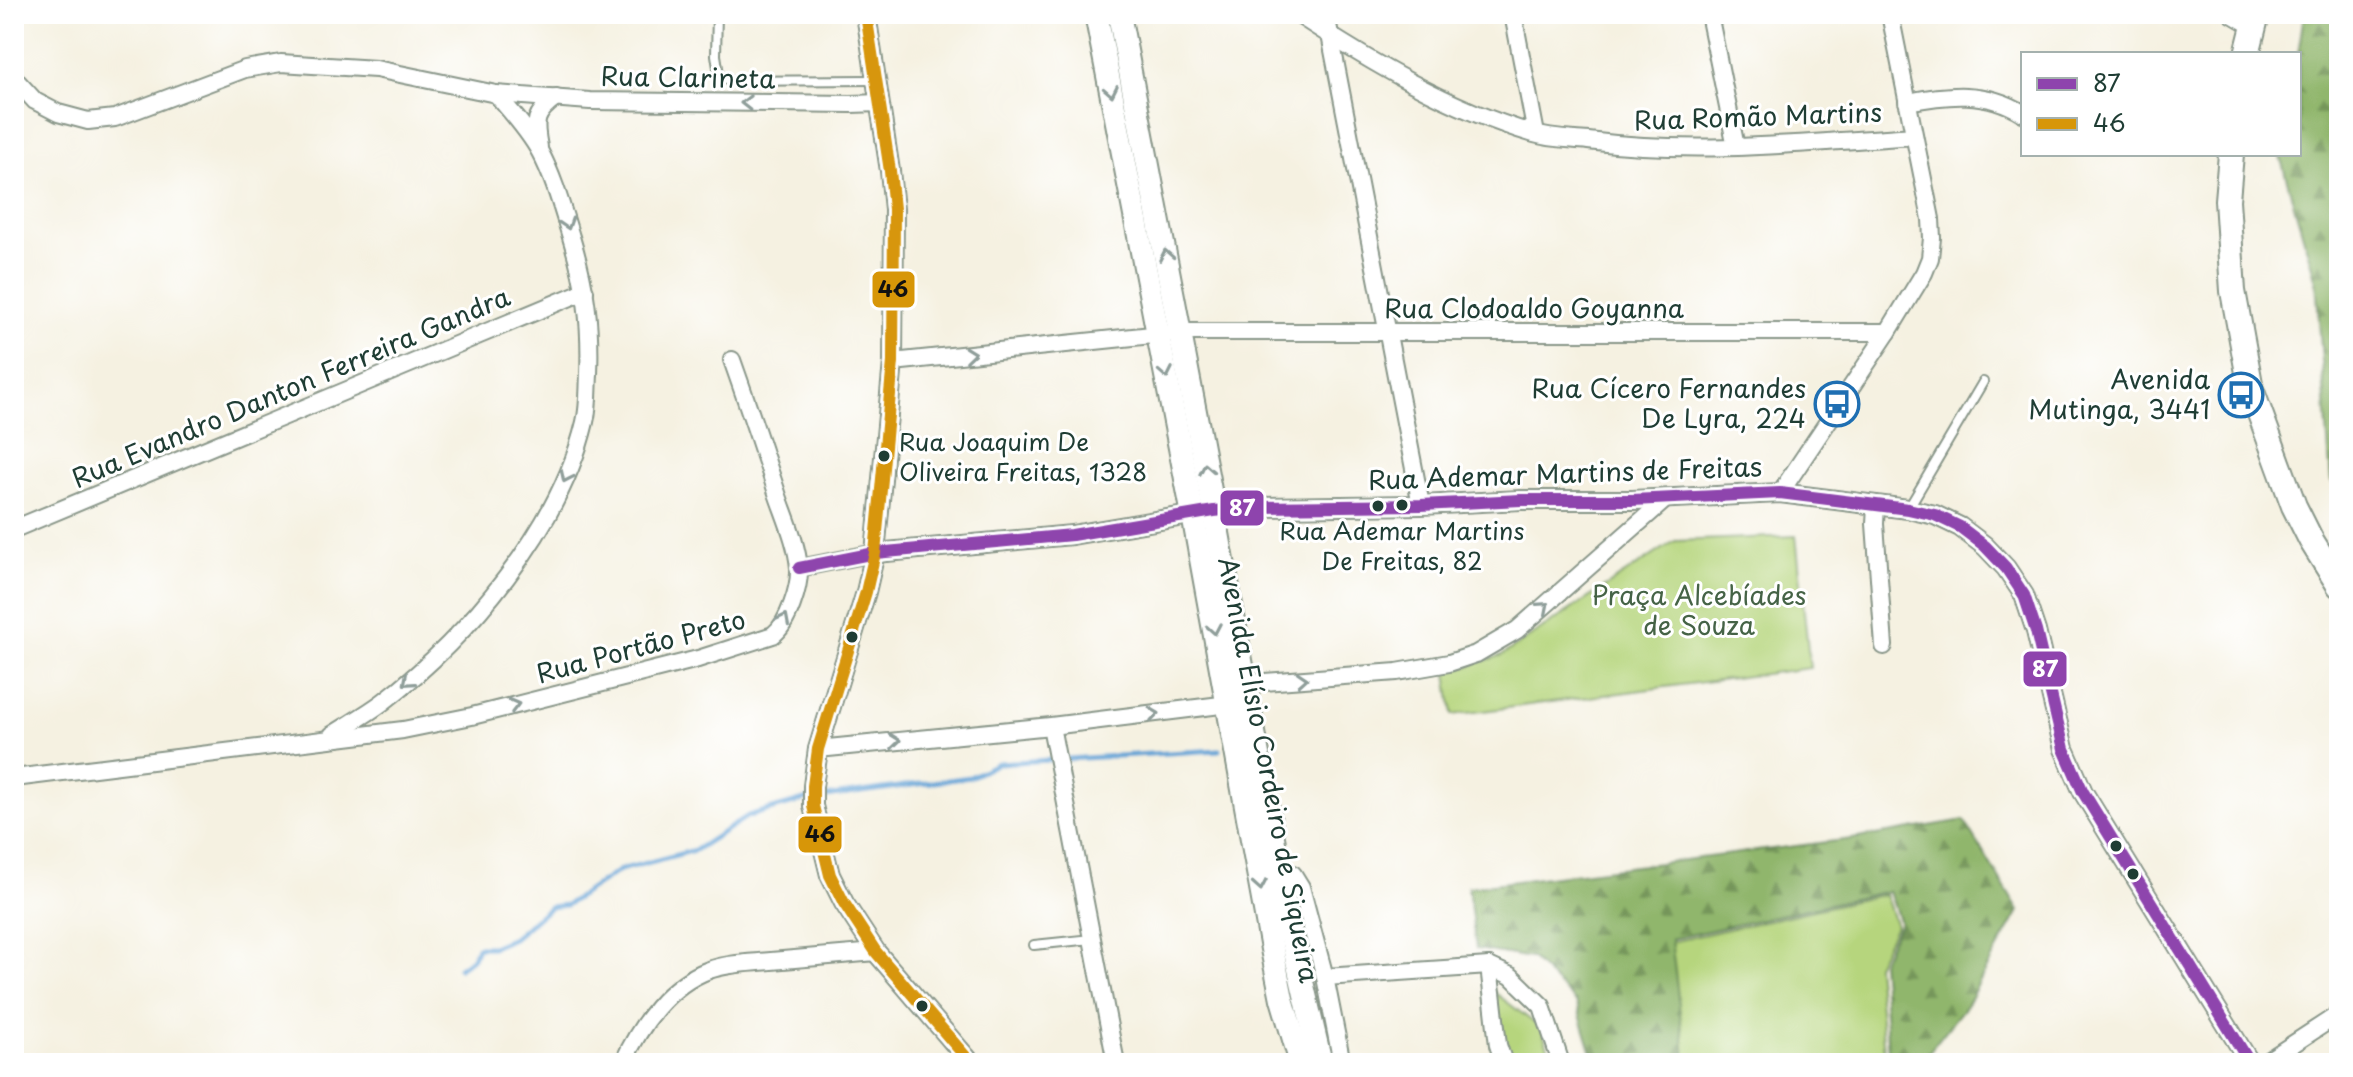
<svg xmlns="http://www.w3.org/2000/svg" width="2353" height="1077" viewBox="0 0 2353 1077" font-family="'Playpen Sans',sans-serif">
<defs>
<pattern id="forest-firs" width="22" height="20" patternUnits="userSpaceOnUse" patternTransform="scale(2)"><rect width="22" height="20" fill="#90b66c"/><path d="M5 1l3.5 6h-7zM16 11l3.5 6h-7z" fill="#75955a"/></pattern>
</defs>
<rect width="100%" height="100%" fill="#fff"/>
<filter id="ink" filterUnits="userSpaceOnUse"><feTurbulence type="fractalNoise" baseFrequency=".0125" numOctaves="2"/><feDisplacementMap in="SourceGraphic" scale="16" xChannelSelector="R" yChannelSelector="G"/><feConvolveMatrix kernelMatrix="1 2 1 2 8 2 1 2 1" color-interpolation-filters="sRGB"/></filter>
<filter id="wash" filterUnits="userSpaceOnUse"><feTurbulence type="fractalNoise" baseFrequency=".006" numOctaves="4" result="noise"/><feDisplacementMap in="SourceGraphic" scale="32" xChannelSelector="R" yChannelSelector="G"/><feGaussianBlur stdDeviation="1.8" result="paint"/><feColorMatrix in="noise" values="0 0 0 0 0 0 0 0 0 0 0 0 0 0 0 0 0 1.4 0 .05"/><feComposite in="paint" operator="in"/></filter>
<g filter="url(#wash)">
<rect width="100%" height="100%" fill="#f5f1e1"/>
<g fill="#b6d57d" stroke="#6a8958" stroke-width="2">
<polygon points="1796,536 1810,668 1453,715 1447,673 1502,655 1675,541"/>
<polygon points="1885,894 1896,926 1876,965 1885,1063 1681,1063 1666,943"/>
<polygon points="1494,992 1541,1028 1554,1063 1509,1063"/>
</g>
<g fill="url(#forest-firs)" stroke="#587a50" stroke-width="2">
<polygon points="2304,14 2339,14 2339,486 2331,481 2316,281 2280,156 2281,154 2299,154 2298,54"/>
<polygon points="1964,820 2019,911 1967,1004 1920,1063 1889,1063 1881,962 1900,923 1889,891 1671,939 1686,1063 1595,1063 1576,1002 1531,958 1476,949 1468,887 1852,839"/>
</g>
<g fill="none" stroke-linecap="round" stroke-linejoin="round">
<g stroke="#63a3d5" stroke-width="5">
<polyline points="818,798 970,777 998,763 1219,750"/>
<polyline points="459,968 473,958 477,947 492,947 513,938 550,907 566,905 620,870 695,850 748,816 808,799"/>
</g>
</g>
</g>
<g filter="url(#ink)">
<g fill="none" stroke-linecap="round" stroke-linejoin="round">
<g stroke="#8a978a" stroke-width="12">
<g id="service">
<polyline points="717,14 716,55 719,74 729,81 876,80"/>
<polyline points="1908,509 1983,382"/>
<polyline points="1034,945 1092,939"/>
</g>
</g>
<g stroke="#8a978a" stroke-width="20">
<g id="minor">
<path d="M1297,14c73,48 152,95 237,120 17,5 36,5 54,7 108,14 218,2 326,-5"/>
<polyline points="1326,14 1421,505"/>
<polyline points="1513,14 1536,134"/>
<polyline points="1709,14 1736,147"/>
<polyline points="2232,14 2254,27"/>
<polyline points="14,78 35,101 58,113 88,121 115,118 245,69 281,63 376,69 496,94 590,101 851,104 880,103"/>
<path d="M1907,102c41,-8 79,-12 116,11"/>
<path d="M539,147c-5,-26 -5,-33 17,-49"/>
<polyline points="893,362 1181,332 1888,332"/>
<polyline points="1780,493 1888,332 1924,273 1930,258 1932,238 1931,219 1890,14"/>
<polyline points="1876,504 1875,524 1884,646"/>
<polyline points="14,529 585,291"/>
<polyline points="799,568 875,553"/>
<polyline points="1237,684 1397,672 1449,663 1476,654 1517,630 1666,499"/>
<polyline points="1051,726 1116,1063"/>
<path d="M332,735c17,-11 35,-21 51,-33 85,-65 177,-174 202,-280 4,-16 3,-32 4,-48 2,-51 -3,-88 -18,-137 -9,-29 -17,-59 -31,-85 -11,-21 -29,-40 -44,-58"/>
<polyline points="818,749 1051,726 1237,703"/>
<path d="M14,778l389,-48 69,-14 226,-57 75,-24c15,-11 27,-48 26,-67 -2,-24 -13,-49 -21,-72 -15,-46 -30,-91 -46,-136"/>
<polyline points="1279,871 1293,874 1301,887 1325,977 1342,1063"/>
<polyline points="1489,966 1498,1045 1504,1063"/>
<polyline points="1325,977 1489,966 1511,976 1542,1006 1561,1063"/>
<path d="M623,1063c17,-38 45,-78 86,-93 19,-7 42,-7 62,-9 35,-3 70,-6 105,-9"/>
<polyline points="2264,1063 2339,1014"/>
</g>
</g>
<g stroke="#8a978a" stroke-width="22">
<g id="tertiary">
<polyline points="866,14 890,171 894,209 893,362 875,553 866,592 818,749 813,786 813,806 830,875 844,903 876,952 971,1063"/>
<polyline points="875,553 1072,535 1214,511 1253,507 1421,505 1521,500 1632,500 1780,493 1908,509 1935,515 1960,527 1985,546 2006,568 2024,595 2036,631 2064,749 2083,792 2250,1063"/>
</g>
</g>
<g stroke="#8a978a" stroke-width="26">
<g id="secondary">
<polyline points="1096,14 1193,515 1272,949 1282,999 1301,1063"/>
<polyline points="1119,14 1214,511 1289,926 1321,1063"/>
</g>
</g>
<g stroke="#8a978a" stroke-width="28">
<g id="primary">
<polyline points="2247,54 2257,14"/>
<polyline points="2231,154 2227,200 2233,291 2251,389 2294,506 2311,540 2339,585"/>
</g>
</g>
<use href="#service" stroke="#fff" stroke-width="8"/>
<use href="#minor" stroke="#fff" stroke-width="16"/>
<use href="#tertiary" stroke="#fff" stroke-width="18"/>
<use href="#secondary" stroke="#fff" stroke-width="22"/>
<use href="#primary" stroke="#fff" stroke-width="24"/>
<g stroke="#fff" stroke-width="18">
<polyline id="bus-1" points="799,568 875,553 1072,535 1214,511 1253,507 1421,505 1521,500 1632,500 1780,493 1908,509 1935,515 1960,527 1985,546 2006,568 2024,595 2036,631 2064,749 2083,792 2250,1063"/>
</g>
<g stroke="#fff" stroke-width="18">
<polyline id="bus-2" points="866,14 890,171 894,209 893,362 875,553 866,592 818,749 813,786 813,806 830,875 844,903 876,952 971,1063"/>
</g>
<use href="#bus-1" stroke="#8e44ad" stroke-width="12"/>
<use href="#bus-2" stroke="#d79608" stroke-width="12"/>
</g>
<defs><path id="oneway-chevron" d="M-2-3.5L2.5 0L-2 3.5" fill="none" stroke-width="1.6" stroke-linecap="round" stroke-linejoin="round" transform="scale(2)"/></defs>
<g stroke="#8f9e9a">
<use href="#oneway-chevron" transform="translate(1111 91) rotate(79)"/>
<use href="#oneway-chevron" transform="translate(746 103) rotate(-179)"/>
<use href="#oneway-chevron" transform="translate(567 224) rotate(72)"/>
<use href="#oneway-chevron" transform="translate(1166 255) rotate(-101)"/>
<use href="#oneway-chevron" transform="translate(970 354) rotate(-6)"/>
<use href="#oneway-chevron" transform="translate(1166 373) rotate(79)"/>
<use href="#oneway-chevron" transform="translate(1206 469) rotate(-101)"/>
<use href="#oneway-chevron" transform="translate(566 477) rotate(115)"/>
<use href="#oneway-chevron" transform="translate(1544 607) rotate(-41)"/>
<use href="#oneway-chevron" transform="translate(784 619) rotate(-63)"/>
<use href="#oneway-chevron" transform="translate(1214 629) rotate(80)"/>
<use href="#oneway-chevron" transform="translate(1302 679) rotate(-4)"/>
<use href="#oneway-chevron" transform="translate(408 681) rotate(139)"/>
<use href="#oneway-chevron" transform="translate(514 705) rotate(-14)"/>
<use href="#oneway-chevron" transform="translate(1154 714) rotate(-7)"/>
<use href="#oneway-chevron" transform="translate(895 741) rotate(-6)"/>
<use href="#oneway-chevron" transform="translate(1260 885) rotate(80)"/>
</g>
</g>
<defs>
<g id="bus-ring" transform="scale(2.3)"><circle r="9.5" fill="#fff" stroke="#1f6fb2" stroke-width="1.5"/><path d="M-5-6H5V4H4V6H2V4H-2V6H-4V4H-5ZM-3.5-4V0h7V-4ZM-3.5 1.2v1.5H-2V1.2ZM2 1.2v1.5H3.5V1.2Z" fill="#1f6fb2"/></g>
</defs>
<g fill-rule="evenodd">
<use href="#bus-ring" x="2241" y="395"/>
<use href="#bus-ring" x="1837" y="404"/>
</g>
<g fill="#1f3d34" stroke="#fff" stroke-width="3">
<circle cx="884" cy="456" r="7"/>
<circle cx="1402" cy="505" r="7"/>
<circle cx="1378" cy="506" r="7"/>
<circle cx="852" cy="637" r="7"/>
<circle cx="2116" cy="846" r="7"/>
<circle cx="2133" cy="874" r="7"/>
<circle cx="922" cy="1006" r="7"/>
</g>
<g text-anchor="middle" stroke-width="6" stroke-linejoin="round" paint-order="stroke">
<g font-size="24" fill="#1f3d34" stroke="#fff" text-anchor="start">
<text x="899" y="451">Rua Joaquim De<tspan x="899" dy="30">Oliveira Freitas, 1328</tspan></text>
<text x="1402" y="540" text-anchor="middle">Rua Ademar Martins<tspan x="1402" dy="30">De Freitas, 82</tspan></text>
</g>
<g font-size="26" fill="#1f3d34" stroke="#fff">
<text transform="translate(688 78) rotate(1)" y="9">Rua Clarineta</text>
<text transform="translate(1758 117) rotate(-2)" y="9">Rua Romão Martins</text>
<text x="1534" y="318">Rua Clodoaldo Goyanna</text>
<text transform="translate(291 388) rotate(-23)" y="9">Rua Evandro Danton Ferreira Gandra</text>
<text transform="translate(1565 474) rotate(-2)" y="9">Rua Ademar Martins de Freitas</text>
<text transform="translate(641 647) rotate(-15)" y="9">Rua Portão Preto</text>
<text transform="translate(1268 770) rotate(79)" y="9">Avenida Elísio Cordeiro de Siqueira</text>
</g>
<g font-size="26" fill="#1f3d34" stroke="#fff" text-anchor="end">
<text x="2210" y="389">Avenida<tspan x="2210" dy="30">Mutinga, 3441</tspan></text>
<text x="1806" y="398">Rua Cícero Fernandes<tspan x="1806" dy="30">De Lyra, 224</tspan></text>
</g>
<g font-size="26" fill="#456346" stroke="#fff">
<text x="1699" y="605">Praça Alcebíades<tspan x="1699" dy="30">de Souza</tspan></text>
</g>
</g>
<g stroke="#fff" stroke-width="3">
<rect x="871" y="270" width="45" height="39" rx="8" fill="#d79608"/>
<rect x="1219" y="489" width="46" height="38" rx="8" fill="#8e44ad"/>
<rect x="2022" y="650" width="46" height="38" rx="8" fill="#8e44ad"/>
<rect x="797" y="815" width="46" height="39" rx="8" fill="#d79608"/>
</g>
<g font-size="22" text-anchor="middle" font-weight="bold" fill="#fff">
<text x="1242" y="516">87</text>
<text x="2045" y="677">87</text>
</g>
<g font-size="22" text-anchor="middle" font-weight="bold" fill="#111">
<text x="893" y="297">46</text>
<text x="820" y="842">46</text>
</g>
<rect width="2353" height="1077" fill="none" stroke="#fff" stroke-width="48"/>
<rect x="2021" y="52" width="280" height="104" fill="#ffffff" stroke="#a5b1ae" stroke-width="2"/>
<rect x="2037" y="78" width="40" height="12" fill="#8e44ad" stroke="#a5b1ae" stroke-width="2"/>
<text x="2093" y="92" font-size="24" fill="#1f3d34">87</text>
<rect x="2037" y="118" width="40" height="12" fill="#d79608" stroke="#a5b1ae" stroke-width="2"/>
<text x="2093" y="132" font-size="24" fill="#1f3d34">46</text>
</svg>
